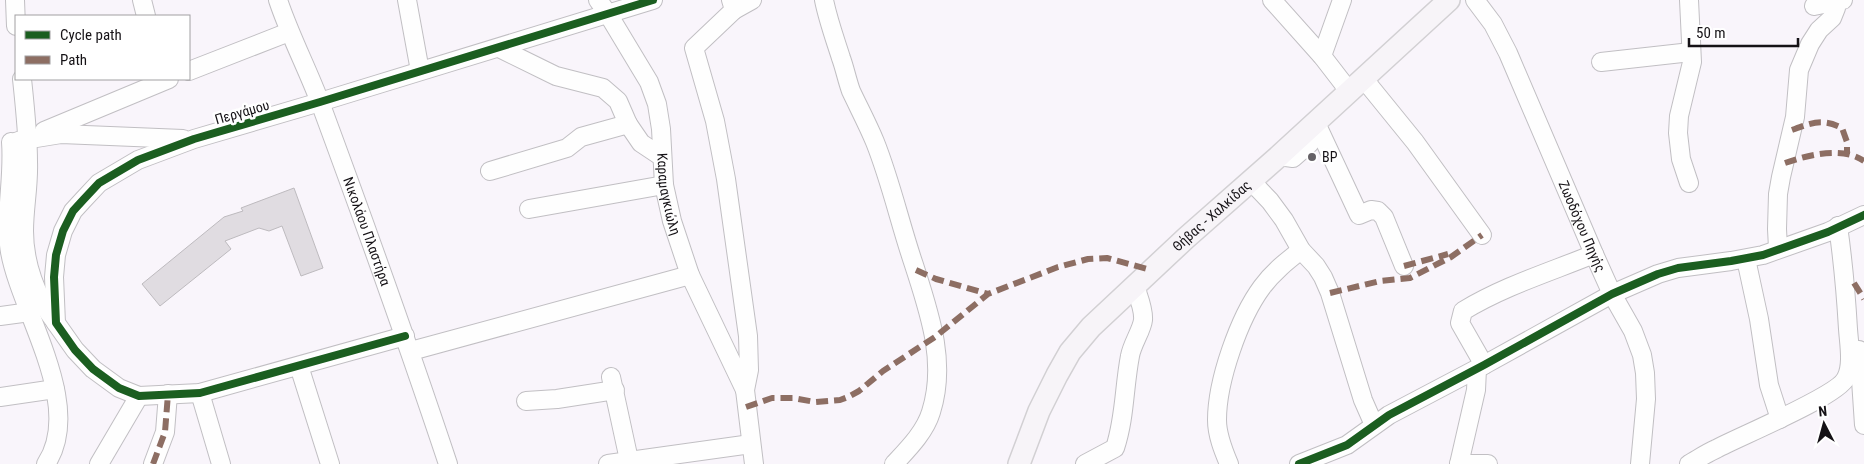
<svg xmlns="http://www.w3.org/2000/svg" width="1864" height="464" viewBox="0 0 1864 464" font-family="'Roboto Condensed',sans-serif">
<rect width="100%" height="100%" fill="#f9f5fb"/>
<polygon fill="#e0dce1" stroke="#bdbabe" points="294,188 323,268 301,276 282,226 269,231 259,228 225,241 231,249 160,306 142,284 224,217 243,211 241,208"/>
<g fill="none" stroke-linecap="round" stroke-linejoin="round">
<g stroke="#c1bfc3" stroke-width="20">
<g id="minor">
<polyline points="15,0 16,26"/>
<polyline points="142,0 146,16"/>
<path id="s1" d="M278,0c12,36 30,70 43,105 44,119 87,239 127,359"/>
<polyline points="407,0 420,71"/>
<path id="s2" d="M598,0l10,14 41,68 8,22 4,25 3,56 8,36 18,54 55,115"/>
<polyline points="731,0 734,10 694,48 715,121 726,179 748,336 749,370 745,390 754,464"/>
<path d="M824,0c4,20 11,39 17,58 4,11 6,22 10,33 8,17 17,34 24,51 16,40 25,82 39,123 15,47 33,97 17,147 -6,20 -23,37 -37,52"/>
<polyline points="1272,0 1322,56 1349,91"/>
<path id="s3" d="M1475,0l18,24 15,29 86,201 18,40 21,37 9,24 3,18 1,26 -6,65"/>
<polyline points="1814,6 1843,0"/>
<polyline points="734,10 752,0"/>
<polyline points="499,48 556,76 603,88 618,101 628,124 641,143 662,157"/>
<polyline points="1322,56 1342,0"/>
<polyline points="1601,62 1691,52"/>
<polyline points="189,71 289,32"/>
<polyline points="1363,78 1415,142 1482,235"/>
<path d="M22,79c3,28 6,55 6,83 1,23 -4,46 -4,69 0,32 12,66 32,92"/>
<polyline points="1316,123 1359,215 1371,210 1378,211 1384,217 1404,266"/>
<polyline points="44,131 169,79"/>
<polyline points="18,141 61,134 183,139"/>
<path d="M11,142c3,37 -7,74 -1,110 11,61 75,153 36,212"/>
<polyline points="1279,156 1293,158 1310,143 1311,127"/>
<polyline points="490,171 567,148 581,137 628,124"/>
<polyline points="1251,181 1270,201 1284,220 1301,250 1316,266 1323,277 1330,293 1363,400 1374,425"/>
<polyline points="1689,183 1681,159 1678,133 1679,116 1692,62 1689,0"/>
<polyline points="529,209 664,185"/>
<polyline points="1778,248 1777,229 1778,194 1781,177 1795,117 1799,70 1810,44 1819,30 1832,18 1836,8 1835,0"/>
<polyline points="1746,259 1759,319 1769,385 1780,419"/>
<polyline points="0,316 30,312"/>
<polyline points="405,336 200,393 139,396 119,388 93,369 75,350 56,323 54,277 56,255 63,231 73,211 84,199 99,183 138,160 194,139 320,102 653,0"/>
<polyline points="1859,350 1864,425"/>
<polyline points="411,351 690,275"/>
<path d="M1484,365l-24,-42 3,-12c41,-25 87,-39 131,-57"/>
<polyline points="299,366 330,464"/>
<polyline points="611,377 629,460"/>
<polyline points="200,393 221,464"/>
<polyline points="0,397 55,389"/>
<polyline points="526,401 557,399 615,390"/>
<polyline points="99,464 139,396"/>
<polyline points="153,464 165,432 168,394"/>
<polyline points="608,464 751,444"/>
<path d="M1085,464l30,-16c10,-30 9,-61 15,-92 2,-12 12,-26 13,-36 1,-11 -5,-24 -8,-34"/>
<path d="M1229,464c-6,-14 -12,-29 -12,-44 0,-39 22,-102 45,-133 11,-15 25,-26 39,-37"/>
<polyline points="1299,464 1347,445 1389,415 1484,365 1612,294 1658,274 1678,268 1731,261 1763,255 1828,232 1864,215"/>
<polyline points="1459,464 1476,390 1477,369"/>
<polyline points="1459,464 1488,464"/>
<path d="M1689,464c9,-5 18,-11 27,-15 22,-12 122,-53 130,-71 7,-13 3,-34 2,-49 -2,-34 -5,-68 -10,-103"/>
</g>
</g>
<g stroke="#d2d0d3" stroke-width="24">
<g id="major">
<path id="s4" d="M1019,464l20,-53 18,-36 13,-23 21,-25 95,-89 93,-82 170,-156"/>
</g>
</g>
<use href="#minor" stroke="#fefefe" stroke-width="18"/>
<use href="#major" stroke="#f7f4f8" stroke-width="21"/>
<g stroke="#8d6e63" stroke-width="6" stroke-dasharray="12 6" stroke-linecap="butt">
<path d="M1792,130c19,-7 30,-12 50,-2l5,14v12"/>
<path d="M1785,163c23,-8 57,-17 79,-2"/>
<polyline points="1404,266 1448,254"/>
<polyline points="916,270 936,279 988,294"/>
<polyline points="1854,283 1864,299"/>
<polyline points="1330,293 1380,281 1410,278 1451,257 1482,235"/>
<polyline points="746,407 772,398 793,398 815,402 840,400 848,397 859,391 883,371 935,337 988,294 1058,267 1088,259 1107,258 1151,270"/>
<polyline points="153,464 165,432 168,394"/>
</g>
<g stroke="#fff" stroke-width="11">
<g id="cycleway">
<polyline points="405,336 200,393 139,396 119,388 93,369 75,350 56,323 54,277 56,255 63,231 73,211 84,199 99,183 138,160 194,139 320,102 653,0"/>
<polyline points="1299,464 1347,445 1389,415 1484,365 1612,294 1658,274 1678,268 1731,261 1763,255 1828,232 1864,215"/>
</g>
</g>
<use href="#cycleway" stroke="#1b5e20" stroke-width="8"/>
</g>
<circle fill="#656166" stroke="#fff" stroke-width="2" cx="1312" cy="157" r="5"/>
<g text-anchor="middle" stroke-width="5" stroke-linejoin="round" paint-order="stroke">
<g font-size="14" fill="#151216" stroke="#fff">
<text transform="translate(242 112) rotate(-16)" y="5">Περγάμου</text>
<text dy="5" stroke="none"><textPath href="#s2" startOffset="211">Καραμαγκιώλη</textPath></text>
<text dy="5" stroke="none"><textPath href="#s4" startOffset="320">Θήβας - Χαλκίδας</textPath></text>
<text dy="5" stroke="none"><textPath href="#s3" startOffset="251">Ζωοδόχου Πηγής</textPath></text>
<text dy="5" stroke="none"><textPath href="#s1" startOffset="248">Νικολάου Πλαστήρα</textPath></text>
</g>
<g font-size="14" fill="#151216" stroke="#fff" text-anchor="start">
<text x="1322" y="162">BP</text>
</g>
</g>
<rect x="15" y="15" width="175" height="65" fill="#ffffff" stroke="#a1a0a2"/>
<rect x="25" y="31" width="25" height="8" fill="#1b5e20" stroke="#a1a0a2"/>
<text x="60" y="40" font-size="15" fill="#151216">Cycle path</text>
<rect x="25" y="56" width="25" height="8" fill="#8d6e63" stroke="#a1a0a2"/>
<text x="60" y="65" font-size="15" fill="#151216">Path</text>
<g transform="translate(1824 424) rotate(354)" stroke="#ffffff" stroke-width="4" paint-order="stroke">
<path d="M0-4L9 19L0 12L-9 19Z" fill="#151216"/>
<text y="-8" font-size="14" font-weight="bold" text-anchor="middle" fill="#151216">N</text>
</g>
<path d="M1689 38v8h109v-8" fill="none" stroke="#151216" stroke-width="2.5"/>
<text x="1696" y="38" font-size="15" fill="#151216" stroke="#ffffff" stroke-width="4" paint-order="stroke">50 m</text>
</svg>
